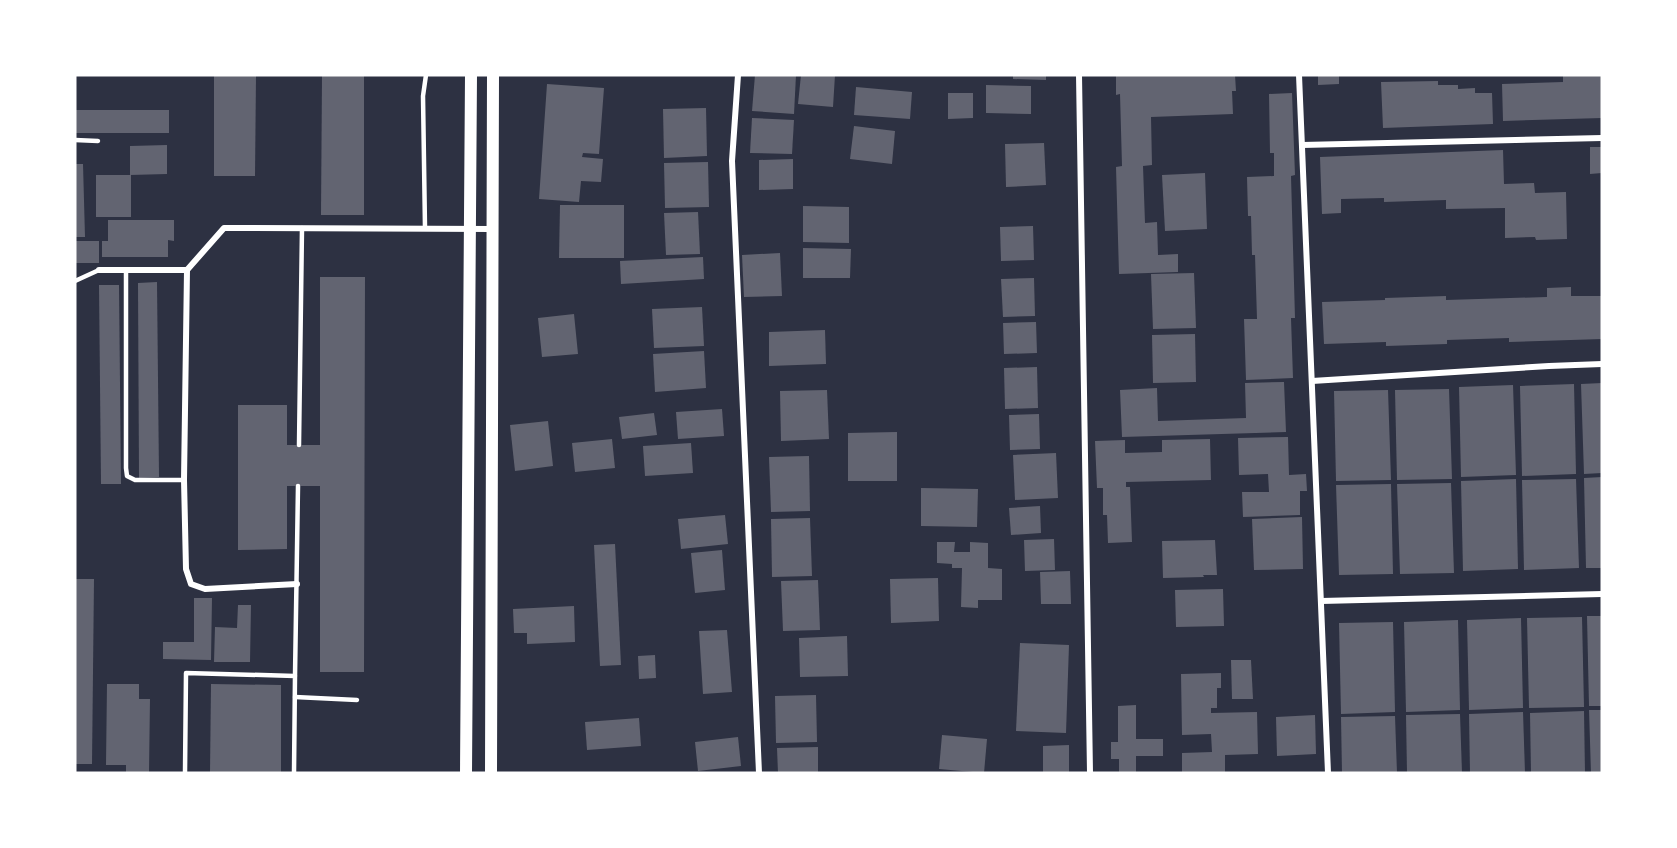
<svg xmlns="http://www.w3.org/2000/svg" width="1677" height="848" viewBox="0 0 1677 848" font-family="Ubuntu,sans-serif">
<rect width="100%" height="100%" fill="#2d3142"/>
<g fill="#626471">
<polygon points="214,75 256,75 255,176 214,176"/>
<polygon points="322,75 364,75 364,215 321,215"/>
<polygon points="755,75 796,75 794,114 752,111"/>
<polygon points="801,75 835,75 833,107 798,104"/>
<polygon points="1013,75 1046,75 1046,80 1013,79"/>
<polygon points="1133,75 1235,75 1236,91 1232,91 1233,114 1151,117 1152,165 1143,166 1145,223 1157,222 1158,255 1178,254 1178,272 1119,274 1116,167 1122,166 1120,94 1116,95 1116,76"/>
<polygon points="1318,75 1339,75 1339,84 1318,85"/>
<polygon points="1563,75 1602,75 1602,118 1503,121 1502,84 1563,82"/>
<polygon points="1438,81 1438,85 1458,85 1458,89 1475,88 1475,93 1492,93 1493,124 1383,128 1381,82"/>
<polygon points="547,84 604,88 599,154 583,153 582,157 603,159 601,182 581,181 579,202 539,199"/>
<polygon points="986,85 1031,86 1031,114 986,113"/>
<polygon points="856,87 912,92 910,119 854,115"/>
<polygon points="948,93 973,93 973,118 948,119"/>
<polygon points="1292,93 1295,175 1291,176 1295,318 1291,318 1293,378 1246,380 1244,319 1257,319 1255,255 1252,255 1251,216 1248,216 1247,177 1274,176 1274,153 1270,153 1269,94"/>
<polygon points="706,108 707,156 664,158 663,109"/>
<rect x="75" y="110" width="94" height="23"/>
<polygon points="752,118 794,120 792,154 750,153"/>
<polygon points="854,126 895,131 892,164 850,159"/>
<polygon points="1044,143 1046,185 1006,187 1005,144"/>
<polygon points="167,145 167,174 130,175 130,146"/>
<polygon points="1590,147 1602,147 1602,173 1590,174"/>
<polygon points="1503,150 1504,184 1534,183 1535,193 1566,192 1567,239 1536,240 1535,237 1505,238 1505,208 1446,209 1446,200 1384,202 1384,198 1341,199 1341,213 1322,214 1320,157"/>
<polygon points="793,159 793,189 759,190 759,160"/>
<polygon points="708,162 709,207 665,208 664,163"/>
<polygon points="75,164 83,164 85,237 75,237"/>
<polygon points="1205,173 1207,229 1165,231 1162,175"/>
<rect x="96" y="175" width="35" height="42"/>
<polygon points="560,205 624,205 624,258 559,258"/>
<polygon points="803,206 849,207 849,243 803,242"/>
<polygon points="698,212 700,254 666,255 664,213"/>
<polygon points="108,220 174,220 174,241 168,240 168,257 102,257 102,241 108,241"/>
<polygon points="1033,226 1034,260 1001,261 1000,227"/>
<rect x="75" y="241" width="24" height="22"/>
<polygon points="803,248 851,249 850,278 803,278"/>
<polygon points="780,253 782,296 744,297 742,255"/>
<polygon points="703,257 704,279 621,284 620,261"/>
<polygon points="1194,273 1196,328 1153,329 1151,274"/>
<polygon points="320,277 365,277 364,672 320,672 320,486 287,486 287,549 238,550 238,405 287,405 287,445 320,445"/>
<polygon points="1034,278 1035,316 1003,317 1001,279"/>
<polygon points="157,282 159,477 139,478 138,283"/>
<polygon points="99,285 119,285 121,484 101,484"/>
<polygon points="1571,287 1571,296 1602,296 1602,339 1509,342 1509,338 1447,340 1447,344 1386,346 1386,342 1324,344 1322,302 1385,300 1385,298 1446,296 1446,300 1547,297 1547,288"/>
<polygon points="702,307 704,346 654,348 652,309"/>
<polygon points="574,314 578,354 542,357 538,318"/>
<polygon points="1036,322 1037,353 1004,354 1003,323"/>
<polygon points="825,330 826,364 769,366 769,332"/>
<polygon points="1195,334 1196,382 1153,383 1152,335"/>
<polygon points="704,351 706,388 655,392 653,354"/>
<polygon points="1037,367 1038,408 1005,409 1004,368"/>
<polygon points="1284,382 1286,432 1122,437 1120,390 1157,388 1158,421 1246,418 1245,383"/>
<polygon points="1602,383 1602,473 1584,474 1581,384"/>
<polygon points="1574,384 1576,474 1522,476 1520,386"/>
<polygon points="1513,385 1516,475 1461,477 1459,387"/>
<polygon points="1449,389 1452,479 1397,480 1395,390"/>
<polygon points="827,390 829,439 781,441 780,391"/>
<polygon points="1388,390 1391,480 1336,481 1334,391"/>
<polygon points="722,409 724,436 678,439 676,412"/>
<polygon points="654,413 657,435 622,439 619,417"/>
<polygon points="1039,414 1040,449 1010,450 1009,415"/>
<polygon points="548,421 553,466 515,471 510,425"/>
<polygon points="897,432 897,481 848,481 848,433"/>
<polygon points="1288,437 1289,475 1306,474 1307,491 1300,491 1300,515 1243,517 1242,492 1269,492 1268,474 1239,475 1238,438"/>
<polygon points="612,439 615,468 575,472 572,443"/>
<polygon points="1210,439 1211,480 1126,482 1126,487 1130,487 1132,542 1108,543 1107,515 1103,515 1103,488 1097,488 1095,441 1125,440 1125,453 1162,452 1162,440"/>
<polygon points="691,443 693,473 645,476 643,446"/>
<polygon points="1056,453 1058,498 1015,500 1013,455"/>
<polygon points="809,456 810,511 771,512 769,457"/>
<polygon points="1602,477 1602,568 1586,568 1584,478"/>
<polygon points="1516,479 1518,569 1463,571 1461,481"/>
<polygon points="1576,479 1579,568 1524,570 1522,480"/>
<polygon points="1451,483 1454,573 1400,574 1397,484"/>
<polygon points="1391,484 1393,574 1339,575 1336,485"/>
<polygon points="921,488 978,489 977,527 921,526"/>
<polygon points="1040,506 1041,533 1011,535 1009,508"/>
<polygon points="725,515 728,544 681,549 678,519"/>
<polygon points="1302,517 1303,569 1254,570 1252,519"/>
<polygon points="810,518 812,576 772,577 771,519"/>
<polygon points="1054,539 1055,570 1025,571 1024,540"/>
<polygon points="1215,540 1217,575 1203,575 1204,577 1163,578 1162,541"/>
<polygon points="937,542 955,542 954,552 970,552 970,542 988,543 988,568 1002,569 1002,600 978,600 978,608 961,607 962,568 952,568 952,564 937,563"/>
<polygon points="615,544 621,665 600,666 594,545"/>
<polygon points="722,550 725,590 695,593 691,553"/>
<polygon points="1070,571 1071,604 1041,604 1040,572"/>
<polygon points="938,578 939,621 891,623 890,579"/>
<polygon points="75,579 94,579 92,764 75,764"/>
<polygon points="818,580 820,630 783,631 781,581"/>
<polygon points="1223,589 1224,626 1176,627 1175,590"/>
<polygon points="194,598 212,598 211,660 163,659 163,642 194,642"/>
<polygon points="238,605 251,605 250,662 214,662 215,627 237,628"/>
<polygon points="574,606 575,642 527,644 527,633 514,633 513,609"/>
<polygon points="1587,616 1602,616 1602,706 1589,706"/>
<polygon points="1582,617 1584,707 1529,708 1527,618"/>
<polygon points="1521,618 1523,708 1469,710 1467,620"/>
<polygon points="1458,620 1460,710 1406,712 1404,622"/>
<polygon points="1393,622 1395,712 1341,714 1339,623"/>
<polygon points="727,630 732,692 703,694 699,631"/>
<polygon points="847,636 848,676 800,677 799,638"/>
<polygon points="1020,643 1069,645 1066,733 1016,731"/>
<polygon points="655,655 656,678 639,679 638,656"/>
<polygon points="1231,660 1251,660 1253,699 1232,699"/>
<polygon points="1221,673 1221,688 1217,688 1217,708 1211,708 1211,713 1257,712 1258,754 1225,755 1225,773 1182,773 1182,753 1212,752 1211,734 1182,735 1181,674"/>
<polygon points="107,684 139,684 139,699 150,699 149,773 126,773 126,765 106,765"/>
<polygon points="211,684 281,685 281,773 210,773"/>
<polygon points="816,695 817,742 776,743 775,696"/>
<polygon points="1136,705 1136,739 1163,739 1163,756 1136,756 1136,773 1119,773 1119,759 1111,759 1111,742 1118,742 1118,706"/>
<polygon points="1589,710 1602,710 1602,773 1591,773"/>
<polygon points="1584,711 1585,773 1531,773 1530,713"/>
<polygon points="1523,712 1525,773 1470,773 1469,714"/>
<polygon points="1460,714 1462,773 1407,773 1406,715"/>
<polygon points="1315,715 1316,754 1277,756 1276,717"/>
<polygon points="1395,716 1397,773 1342,773 1341,717"/>
<polygon points="639,718 641,746 587,750 585,722"/>
<polygon points="942,735 987,739 984,773 939,769"/>
<polygon points="738,737 741,766 698,771 695,742"/>
<polygon points="1069,745 1069,773 1043,773 1043,746"/>
<polygon points="818,747 818,773 778,773 777,748"/>
</g>
<g fill="none" stroke-linecap="round" stroke-linejoin="round">
<g stroke="#fff" stroke-width="4.5">
<polyline points="75,140 98,141"/>
<polyline points="425,228 423,96 426,75"/>
<polyline points="126,270 126,468 127,476 135,480 184,480"/>
<polyline points="75,281 99,270"/>
<polyline points="299,445 302,228"/>
<polyline points="295,676 298,486"/>
<polyline points="295,697 357,700"/>
<polyline points="185,773 186,673 295,676 294,773"/>
</g>
<g stroke="#fff" stroke-width="6">
<polyline points="738,75 732,161 759,773"/>
<polyline points="1079,75 1090,773"/>
<polyline points="1299,75 1328,773"/>
<polyline points="1302,145 1602,138"/>
<polyline points="99,270 187,270 224,228 492,229"/>
<polyline points="187,270 184,480 186,569 191,584 205,589 297,584"/>
<polyline points="1312,381 1549,366 1602,364"/>
<polyline points="1321,601 1602,594"/>
</g>
<g stroke="#fff" stroke-width="12">
<polyline points="466,773 471,75"/>
<polyline points="491,773 493,75"/>
</g>
</g>
<rect width="1677" height="848" fill="none" stroke="#ffffff" stroke-width="153"/>
</svg>
